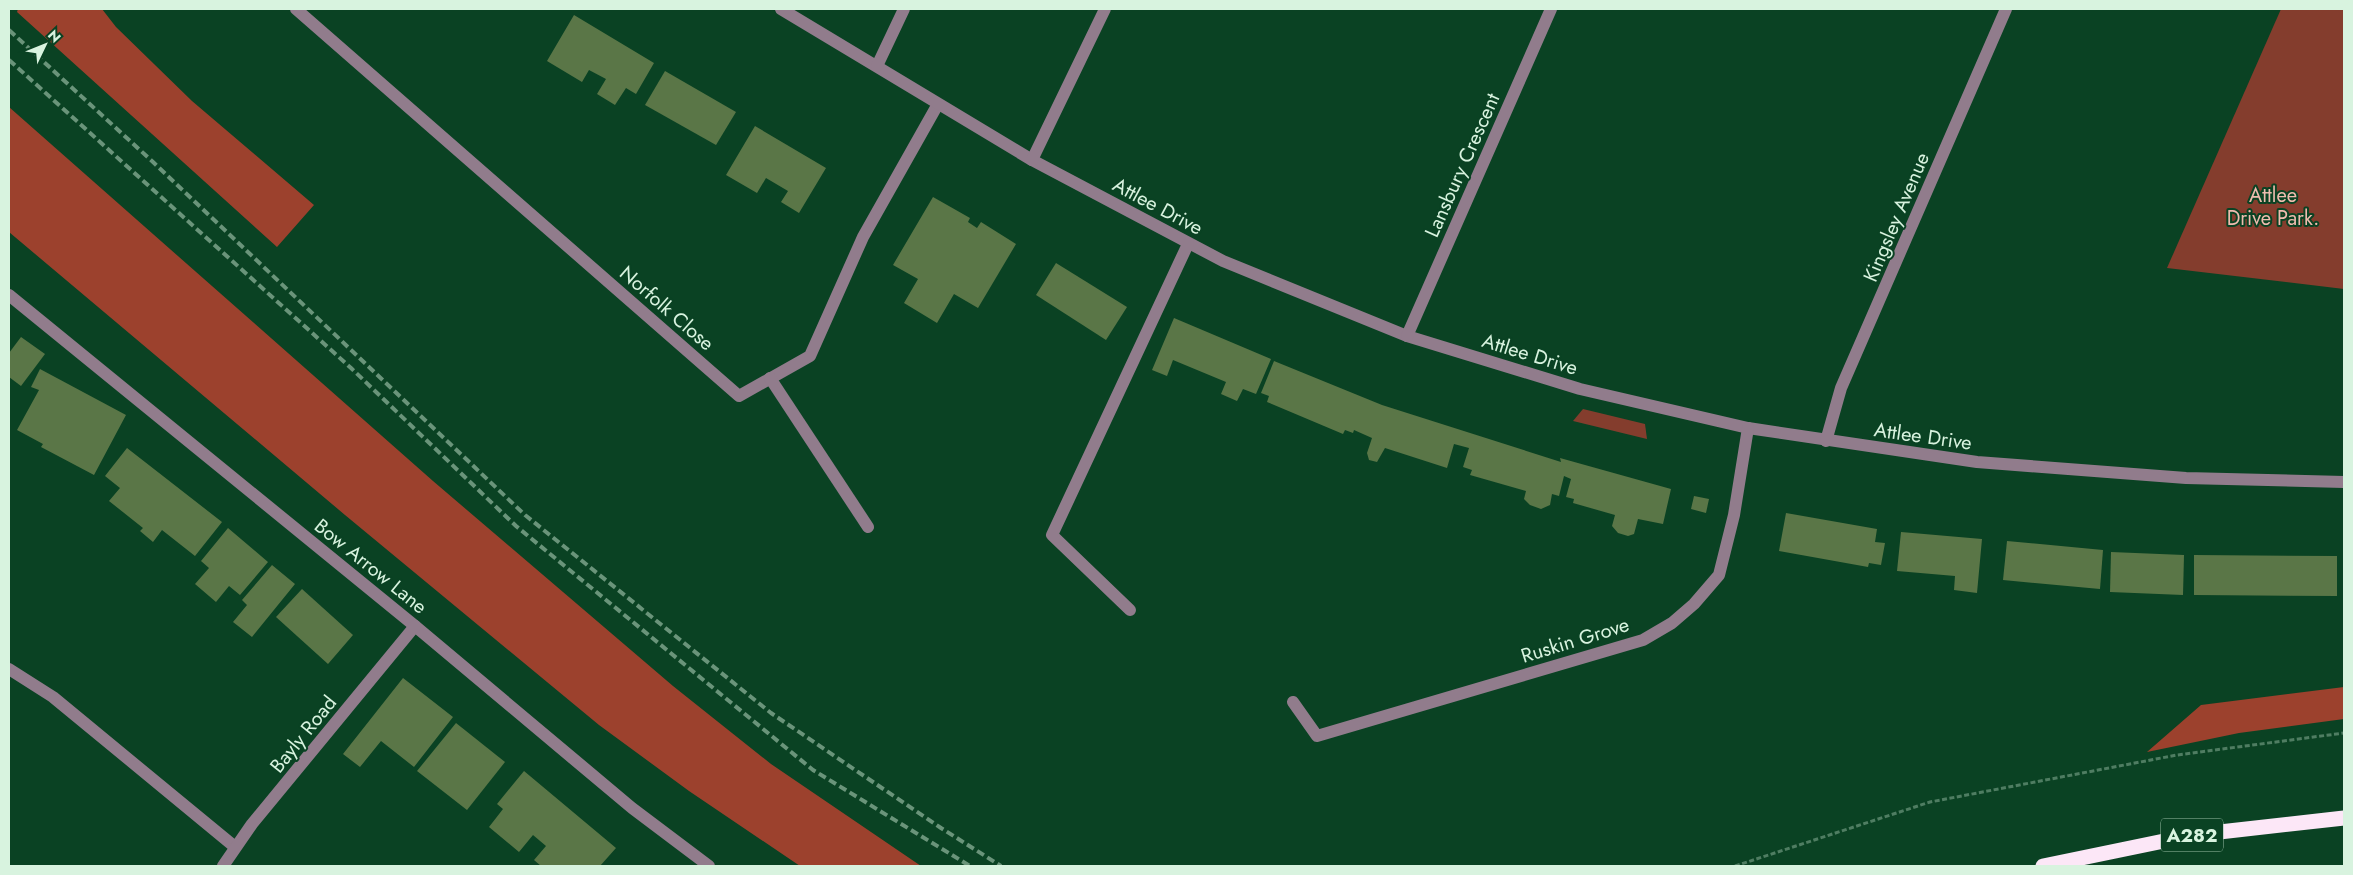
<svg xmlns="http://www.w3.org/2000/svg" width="2353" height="875" viewBox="0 0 2353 875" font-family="Jost,sans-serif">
<rect width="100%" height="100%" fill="#0a4223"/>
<g fill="#843d2d">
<polygon points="2281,9 2344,9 2344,289 2167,268"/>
<polygon points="1583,409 1645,424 1647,439 1573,421"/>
</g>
<g fill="#9c412d">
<polygon points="18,9 102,9 116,27 192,101 314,205 277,247 17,12"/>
<polygon points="9,107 433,481 673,686 771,764 921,866 800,866 689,791 599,725 345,515 9,232"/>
<polygon points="2344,687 2344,719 2239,733 2147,752 2201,705"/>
</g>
<g fill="#5a7647">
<polygon points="574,15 654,63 636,94 626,88 615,105 597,94 606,79 589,70 582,82 547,61"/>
<polygon points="665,71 736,112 716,145 645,105"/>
<polygon points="755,126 826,168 799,213 781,202 788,191 766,178 757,193 726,175"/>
<polygon points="933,197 970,218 968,222 977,228 981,222 1016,244 978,308 954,294 937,323 904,303 918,279 893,265"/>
<polygon points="1056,263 1127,307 1106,340 1036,295"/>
<polygon points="1174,318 1271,359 1256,394 1243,389 1237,401 1221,394 1226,382 1173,360 1167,376 1152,370"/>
<polygon points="21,337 45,354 21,386 9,377 9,353"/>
<polygon points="1274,361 1382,405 1561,462 1560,458 1671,489 1663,524 1638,519 1634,534 1628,536 1618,533 1612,526 1615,515 1573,503 1574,499 1566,497 1571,479 1564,476 1559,496 1552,494 1550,505 1541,509 1530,505 1524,499 1526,491 1470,475 1472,470 1463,467 1469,448 1454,444 1447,468 1385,448 1377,462 1369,460 1367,453 1372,438 1354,430 1353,433 1345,430 1343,434 1267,402 1269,396 1261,393"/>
<polygon points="40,369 126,415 94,475 41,447 43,444 17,430 39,390 31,387"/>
<polygon points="127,448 222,522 195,556 162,530 153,542 140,531 143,528 109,501 120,488 105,476"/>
<polygon points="1694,496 1709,499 1706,513 1691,509"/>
<polygon points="1786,513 1877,529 1875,542 1885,543 1881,565 1869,563 1868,567 1779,551"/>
<polygon points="228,528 268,562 240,595 229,586 216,602 195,584 209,568 201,561"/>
<polygon points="1901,532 1982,539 1977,593 1954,590 1955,576 1897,571"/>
<polygon points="2007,541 2103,550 2100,589 2003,580"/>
<polygon points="2111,552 2184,555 2183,595 2110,592"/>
<polygon points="2194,555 2337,556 2337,596 2194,595"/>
<polygon points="272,565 295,584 252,637 233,622 247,605 242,600"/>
<polygon points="302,589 353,635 328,664 276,617"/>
<polygon points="403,678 453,717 414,767 381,741 360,767 343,754"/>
<polygon points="456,723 505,762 467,810 417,771"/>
<polygon points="524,771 616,848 600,866 541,866 534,860 546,846 533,835 519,852 489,827 503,809 497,804"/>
</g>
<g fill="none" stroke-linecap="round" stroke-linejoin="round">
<polyline stroke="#4f7d62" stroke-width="3" stroke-dasharray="5 2.5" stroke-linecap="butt" points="1735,866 1930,802 2177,755 2344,733"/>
<g stroke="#917c8c" stroke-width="12">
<polyline points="296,9 739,396 810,356 863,237 938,104"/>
<polyline points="781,9 1032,160 1223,261 1407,336 1580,389 1748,428 1977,462 2186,478 2344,482"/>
<polyline points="877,66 904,9"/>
<polyline points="1032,160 1105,9"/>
<polyline points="9,295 415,626 632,808 709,866"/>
<polyline points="1407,336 1551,9"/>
<polyline points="770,378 868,527"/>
<polyline points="1826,441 1841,388 2006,9"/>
<polyline points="1130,610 1052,535 1188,244"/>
<polyline points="9,669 53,697 235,847"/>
<polyline points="1293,702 1317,736 1643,640 1672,623 1694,604 1719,575 1734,515 1748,428"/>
<polyline points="223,866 252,824 415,626"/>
</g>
<polyline stroke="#fce7f7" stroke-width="15" points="2043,866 2193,835 2344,818"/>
<g stroke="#6a947a" stroke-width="4" stroke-dasharray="8 4" stroke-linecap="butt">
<polyline points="9,30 153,162 525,515 771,713 941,828 1001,866"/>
<polyline points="9,60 351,368 516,526 813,770 970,866"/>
</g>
</g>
<g text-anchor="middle" stroke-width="4" stroke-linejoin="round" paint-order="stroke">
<rect fill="#0a4223" stroke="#9abea7" stroke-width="1" x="2161" y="818.5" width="62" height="33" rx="4"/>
<g font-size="19" font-weight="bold" fill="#d8f3df">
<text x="2192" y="842">A282</text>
</g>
<g font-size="20" fill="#d8f3df" stroke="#0a4223">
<text transform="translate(1462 165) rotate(-66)" y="7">Lansbury Crescent</text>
<text transform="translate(1158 206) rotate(28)" y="7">Attlee Drive</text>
<text transform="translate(1896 217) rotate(-67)" y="7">Kingsley Avenue</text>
<text transform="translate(667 308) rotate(41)" y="7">Norfolk Close</text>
<text transform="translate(1530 354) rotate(17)" y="7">Attlee Drive</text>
<text transform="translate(1923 436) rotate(8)" y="7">Attlee Drive</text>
<text transform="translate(371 566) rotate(39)" y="7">Bow Arrow Lane</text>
<text transform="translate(1575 640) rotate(-17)" y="7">Ruskin Grove</text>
<text transform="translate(303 734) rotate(-51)" y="7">Bayly Road</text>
</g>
<g font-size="20" fill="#efbcaf" stroke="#0a4223">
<text x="2273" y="202">Attlee<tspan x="2273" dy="23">Drive Park.</tspan></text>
</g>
</g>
<rect width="2353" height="875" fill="none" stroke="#d8f3df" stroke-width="20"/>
<g transform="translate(45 45) rotate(47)" stroke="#0a4223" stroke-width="4" paint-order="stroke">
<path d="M0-4L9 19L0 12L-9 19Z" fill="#d8f3df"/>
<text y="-8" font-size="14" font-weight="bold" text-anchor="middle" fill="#d8f3df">N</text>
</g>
</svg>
